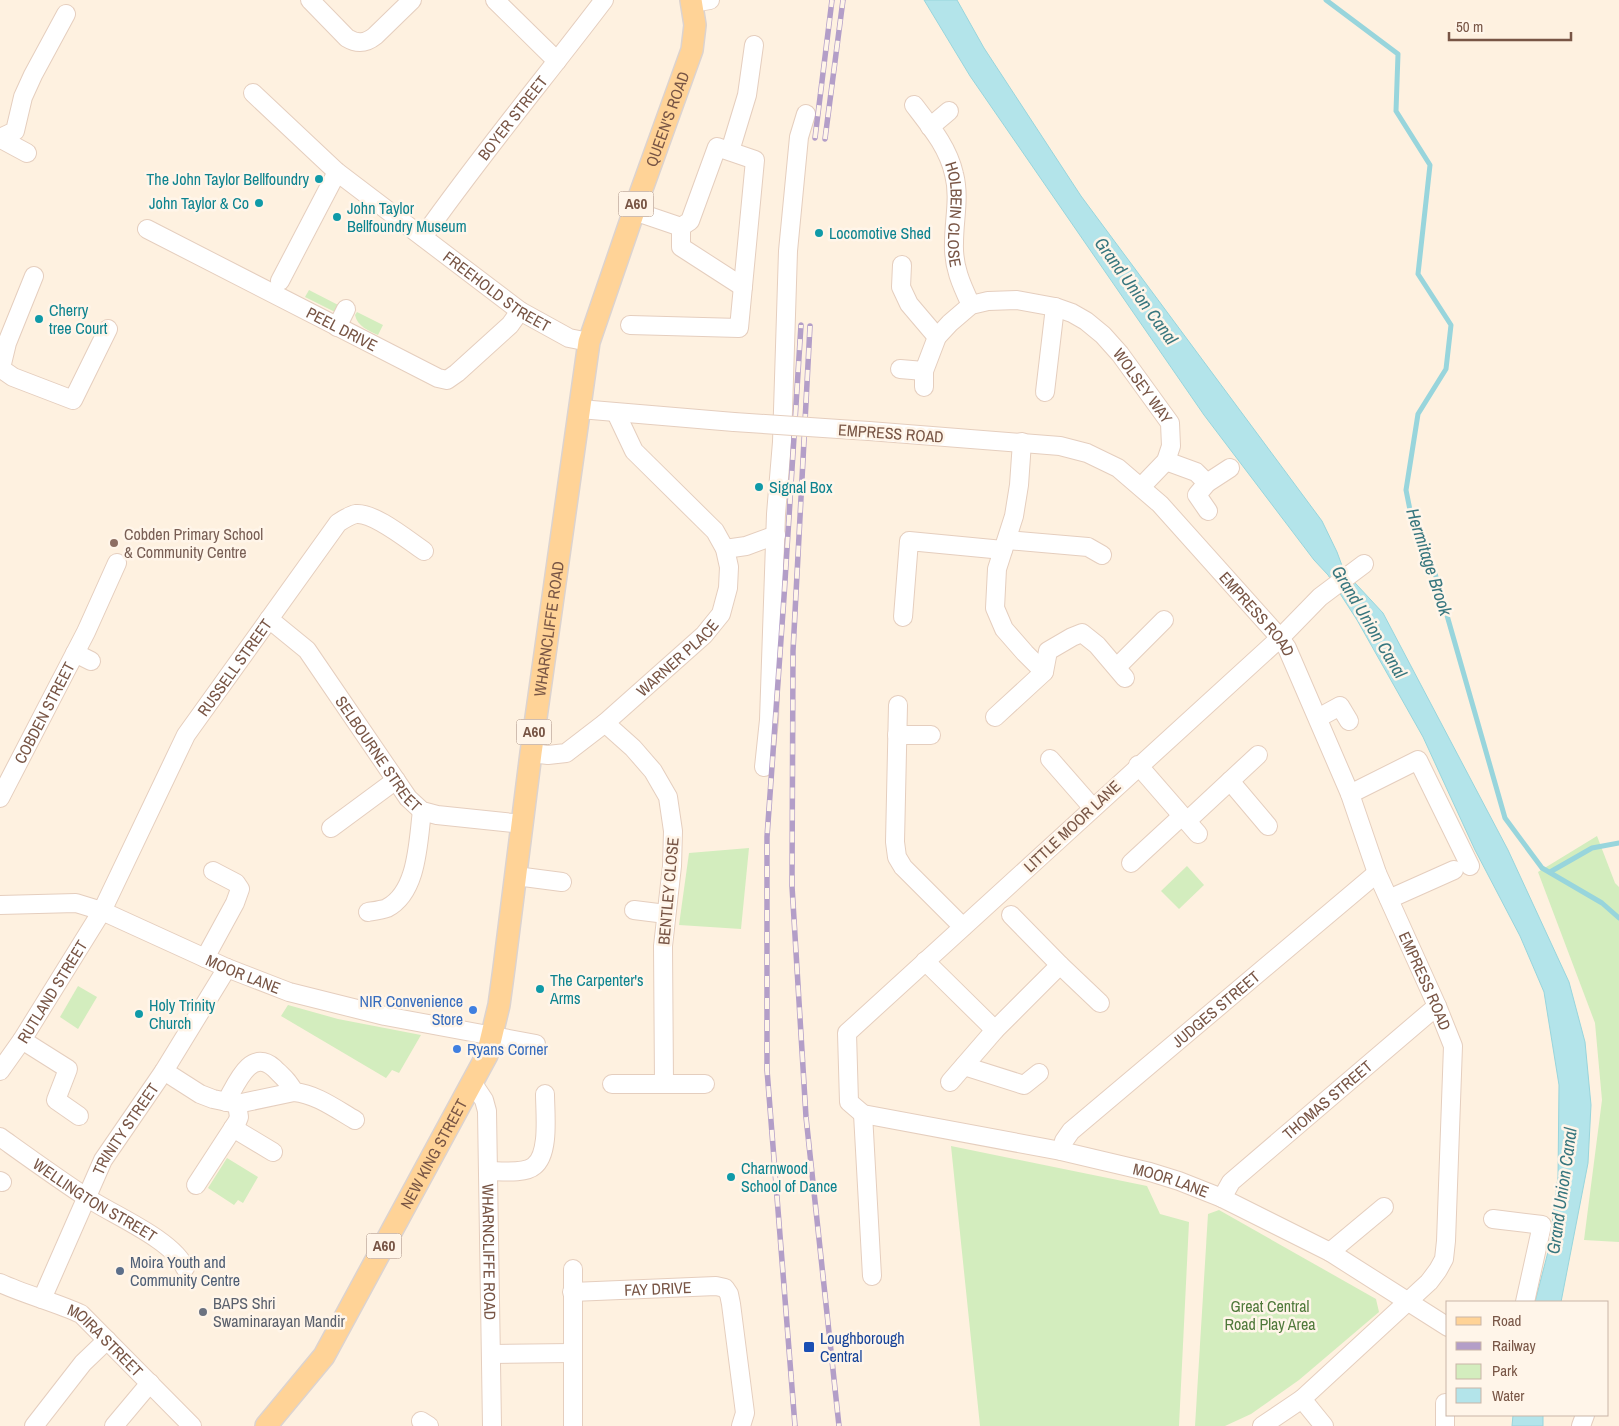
<svg xmlns="http://www.w3.org/2000/svg" width="1619" height="1426" viewBox="0 0 1619 1426" font-family="'Archivo Narrow',sans-serif">
<rect width="100%" height="100%" fill="#fef1e0"/>
<g fill="#d3edbe">
<polygon points="309,290 344,308 335,312 305,297"/>
<path d="M357,312l26,13 -5,10c-9,-4 -21,-9 -23,-20z"/>
<polygon points="1597,836 1615,883 1619,887 1619,1242 1584,1240 1602,1100 1595,1023 1538,872"/>
<polygon points="749,848 741,929 679,925 689,853"/>
<polygon points="1187,866 1204,885 1179,909 1161,891"/>
<polygon points="78,986 97,997 78,1029 60,1017"/>
<polygon points="288,1005 338,1019 421,1035 399,1073 392,1070 386,1078 281,1016"/>
<polygon points="951,1146 1147,1186 1160,1214 1189,1222 1179,1426 980,1426"/>
<polygon points="227,1158 258,1177 243,1203 238,1200 234,1205 208,1188"/>
<polygon points="1219,1210 1376,1299 1379,1312 1299,1380 1251,1414 1225,1426 1195,1426 1208,1214"/>
</g>
<g fill="#b3e4ea" stroke="#98d5dc">
<polygon points="924,0 957,0 984,48 1081,196 1322,521 1337,552 1344,571 1383,613 1508,850 1569,982 1585,1042 1591,1105 1588,1163 1561,1302 1535,1302 1549,1248 1558,1177 1559,1085 1544,992 1520,936 1475,850 1423,737 1357,620 1328,575 1314,560 1204,415 970,76"/>
<polygon points="1513,1415 1543,1415 1543,1426 1512,1426"/>
</g>
<g fill="none" stroke-linecap="round" stroke-linejoin="round">
<g stroke="#98d5dc" stroke-width="5">
<polyline points="1326,0 1398,54 1396,111 1430,165 1418,274 1451,325 1446,369 1418,414 1406,490 1411,515 1432,563 1505,818 1542,868 1602,903 1619,918"/>
<polyline points="1550,872 1592,848 1619,843"/>
</g>
<g stroke="#e5cebe" stroke-width="20">
<g id="minor">
<path d="M310,0l37,38c10,6 18,6 28,-2l37,-36"/>
<polyline points="495,0 557,61"/>
<polyline points="692,3 710,0"/>
<path id="s1" d="M253,93l84,79 183,139 49,27 20,4"/>
<path id="s2" d="M914,105c16,21 34,42 40,69 6,23 0,45 0,69 -1,23 7,41 17,62"/>
<polyline points="930,127 949,111"/>
<polyline points="0,138 15,131 23,97 33,75 66,14"/>
<polyline points="1,139 27,153"/>
<polyline points="730,151 747,95 754,45"/>
<polyline points="681,227 681,247 743,287"/>
<path id="s3" d="M147,229l291,149 9,2 10,-7 53,-48 10,-14"/>
<path id="s4" d="M423,237c57,-81 121,-158 181,-237"/>
<polyline points="902,265 901,287 909,304 937,337"/>
<polyline points="280,281 337,172"/>
<polyline points="630,325 739,328 755,160 717,147 690,221 681,227 634,211"/>
<polyline points="337,327 346,309"/>
<polyline points="0,368 13,377 73,400 108,329"/>
<polyline points="1,368 7,343 34,276"/>
<polyline points="900,369 924,371"/>
<path id="s5" d="M924,387v-16l13,-34 13,-14 21,-18 17,-4 29,-1 38,7 17,6 14,8 17,14 17,19 50,69 1,23 -5,15 -25,26"/>
<polyline points="1045,392 1055,307"/>
<polyline points="580,409 734,422"/>
<path id="s6" d="M869,431l191,15 27,7 31,15 42,36 120,134 7,10 63,146 27,79 60,133 16,40 -7,195 -2,18 -6,11 -9,12 -127,117 -40,27"/>
<polyline points="1022,442 1019,485 1014,516 997,569 995,608 1004,629 1025,653 1044,672"/>
<polyline points="1166,461 1196,472 1207,483"/>
<polyline points="1208,511 1197,495 1207,483 1230,468"/>
<polyline points="1007,540 1088,547 1102,555"/>
<polyline points="725,549 746,546 776,535"/>
<path id="s7" d="M1364,564l-44,33 -40,41 -433,395 2,69 14,12 198,37 89,21 29,9 43,17 108,54 118,75"/>
<polyline points="903,617 909,541 1003,550"/>
<path id="s8" d="M269,619l38,31 101,148 14,13 15,4 86,9"/>
<polyline points="75,653 91,661"/>
<polyline points="1117,667 1164,620"/>
<polyline points="898,705 895,842 897,857 903,867 963,927"/>
<polyline points="995,717 1044,672 1048,651 1072,637 1082,633 1097,645 1125,678"/>
<polyline points="1318,718 1340,706 1349,721"/>
<polyline points="605,723 633,748 653,771 668,797 673,831 672,866 663,946 664,1083"/>
<polyline points="897,735 931,735"/>
<path id="s9" d="M531,753l17,2 18,-2 39,-30 99,-88 17,-21 7,-26 1,-21 -4,-18 -10,-18 -81,-80 -18,-38"/>
<polyline points="1050,759 1092,807"/>
<polyline points="1138,765 1198,834"/>
<polyline points="764,767 769,720 776,514 782,442 788,251 799,137 806,114"/>
<polyline points="1230,781 1268,826"/>
<polyline points="1350,794 1418,760 1470,866"/>
<path id="s10" d="M0,798l86,-166 31,-69"/>
<polyline points="1187,821 1258,755"/>
<polyline points="331,828 396,780"/>
<polyline points="1131,863 1182,816"/>
<polyline points="516,876 562,882"/>
<polyline points="1389,899 1454,870"/>
<path id="s11" d="M0,905l76,-2 26,8 125,57 62,24 96,24 151,28"/>
<polyline points="634,910 666,914"/>
<path d="M368,912c6,-1 14,-2 19,-4 31,-16 31,-67 35,-97"/>
<polyline points="205,958 235,903 240,889 236,883 213,871"/>
<polyline points="925,961 995,1030 1060,965 1011,915"/>
<polyline points="1060,965 1100,1003"/>
<polyline points="22,1040 68,1069 56,1100 79,1116"/>
<polyline points="964,1066 1024,1085 1039,1073"/>
<path id="s12" d="M0,1071l22,-31 80,-129 84,-176 152,-212c6,-4 12,-8 18,-9 18,-2 53,27 68,37"/>
<path d="M164,1071l36,23 13,5 24,5 57,-12c22,2 42,17 61,28"/>
<path id="s13" d="M472,1082l12,18 3,11 5,315"/>
<polyline points="950,1082 995,1030"/>
<polyline points="612,1084 705,1084"/>
<path d="M226,1102c10,-17 24,-55 48,-34 8,8 15,13 20,24"/>
<polyline points="863,1114 872,1276"/>
<polyline points="233,1128 273,1152"/>
<path id="s14" d="M0,1137c28,20 57,41 86,60 25,17 88,43 99,71"/>
<path id="s15" d="M1061,1151l3,-10 7,-10 306,-258"/>
<path d="M488,1171c12,0 37,3 46,-5 16,-12 11,-53 11,-72"/>
<polyline points="0,1181 2,1182"/>
<polyline points="196,1185 237,1122 239,1117 237,1104"/>
<path id="s16" d="M1222,1198l9,-16 206,-176"/>
<polyline points="1493,1219 1542,1225 1525,1302"/>
<polyline points="1330,1252 1384,1207"/>
<polyline points="573,1269 573,1426"/>
<path id="s17" d="M0,1283c26,12 55,19 81,31l111,112"/>
<path id="s18" d="M572,1292l144,-6 9,2 4,6 2,10 14,109 -4,13"/>
<path id="s19" d="M42,1299l61,-139 61,-89 63,-103"/>
<polyline points="491,1354 572,1353"/>
<polyline points="1302,1399 1324,1426"/>
<polyline points="421,1421 429,1426"/>
<polyline points="34,1426 83,1363 107,1340"/>
<polyline points="114,1426 150,1383"/>
<polyline points="1445,1426 1445,1403"/>
<polyline points="1581,1426 1585,1415"/>
</g>
</g>
<g stroke="#dcd3cf" stroke-width="24">
<g id="major">
<path id="s20" d="M266,1426l58,-70 163,-301 12,-50 5,-37 27,-215 58,-411 45,-131 58,-161 3,-25 -4,-25"/>
</g>
</g>
<use href="#minor" stroke="#fff" stroke-width="18"/>
<use href="#major" stroke="#ffd397" stroke-width="21"/>
<g stroke="#b39ec8" stroke-width="5.5">
<g id="rail">
<polyline points="815,138 832,0"/>
<polyline points="825,139 843,0"/>
<polyline points="810,326 793,651 792,886 806,1117 839,1426"/>
<polyline points="795,1426 767,1070 767,837 784,597 801,325"/>
</g>
</g>
<use href="#rail" stroke="#fff5e9" stroke-width="4" stroke-dasharray="11" stroke-linecap="butt"/>
<g stroke="#e5cebe" stroke-width="20" stroke-linecap="butt">
<polyline id="minor-bridge" points="734,422 869,431"/>
</g>
<use href="#minor-bridge" stroke="#fff" stroke-width="18"/>
</g>
<g fill="#0f9aa8" stroke="#fff5e9" stroke-width="2">
<circle cx="319" cy="179" r="5"/>
<circle cx="259" cy="203" r="5"/>
<circle cx="337" cy="217" r="5"/>
<circle cx="819" cy="233" r="5"/>
<circle cx="39" cy="319" r="5"/>
<circle cx="759" cy="487" r="5"/>
<circle cx="540" cy="989" r="5"/>
<circle cx="139" cy="1014" r="5"/>
<circle cx="731" cy="1177" r="5"/>
</g>
<circle fill="#8d6e63" stroke="#fff5e9" stroke-width="2" cx="114" cy="543" r="5"/>
<g fill="#3f7fe0" stroke="#fff5e9" stroke-width="2">
<circle cx="473" cy="1010" r="5"/>
<circle cx="457" cy="1049" r="5"/>
</g>
<circle fill="#5c6f8a" stroke="#fff5e9" stroke-width="2" cx="120" cy="1271" r="5"/>
<circle fill="#6b7280" stroke="#fff5e9" stroke-width="2" cx="203" cy="1312" r="5"/>
<rect fill="#1a4fb4" stroke="#fff5e9" stroke-width="2" x="803" y="1341" width="12" height="12" rx="2.5"/>
<g text-anchor="middle" stroke-width="5" stroke-linejoin="round" paint-order="stroke">
<g fill="#fff5e9" stroke="#a08576" stroke-width="1">
<rect x="618.5" y="191.5" width="35" height="25" rx="4"/>
<rect x="516.5" y="719.5" width="35" height="25" rx="4"/>
<rect x="366.5" y="1233.5" width="35" height="25" rx="4"/>
</g>
<g font-size="15" font-weight="bold" fill="#785545">
<text x="636" y="209">A60</text>
<text x="534" y="737">A60</text>
<text x="384" y="1251">A60</text>
</g>
<g font-size="16" fill="#785545" stroke="#fff5e9">
<text dy="6" stroke="none"><textPath href="#s4" startOffset="149">BOYER STREET</textPath></text>
<text dy="6" stroke="none"><textPath href="#s20" startOffset="1390">QUEEN'S ROAD</textPath></text>
<text dy="6" stroke="none"><textPath href="#s2" startOffset="121">HOLBEIN CLOSE</textPath></text>
<text dy="6" stroke="none"><textPath href="#s1" startOffset="315">FREEHOLD STREET</textPath></text>
<text dy="6" stroke="none"><textPath href="#s3" startOffset="219">PEEL DRIVE</textPath></text>
<text dy="6" stroke="none"><textPath href="#s5" startOffset="305">WOLSEY WAY</textPath></text>
<text transform="translate(891 433) rotate(4)" y="6">EMPRESS ROAD</text>
<text dy="6" stroke="none"><textPath href="#s6" startOffset="456">EMPRESS ROAD</textPath></text>
<text dy="6" stroke="none"><textPath href="#s20" startOffset="864">WHARNCLIFFE ROAD</textPath></text>
<text dy="6" stroke="none"><textPath href="#s9" startOffset="182">WARNER PLACE</textPath></text>
<text dy="6" stroke="none"><textPath href="#s12" startOffset="468">RUSSELL STREET</textPath></text>
<text dy="6" stroke="none"><textPath href="#s10" startOffset="96">COBDEN STREET</textPath></text>
<text dy="6" stroke="none"><textPath href="#s8" startOffset="175">SELBOURNE STREET</textPath></text>
<text transform="translate(1072 826) rotate(-43)" y="6">LITTLE MOOR LANE</text>
<text transform="translate(668 891) rotate(-85)" y="6">BENTLEY CLOSE</text>
<text dy="6" stroke="none"><textPath href="#s11" startOffset="258">MOOR LANE</textPath></text>
<text dy="6" stroke="none"><textPath href="#s6" startOffset="862">EMPRESS ROAD</textPath></text>
<text dy="6" stroke="none"><textPath href="#s12" startOffset="95">RUTLAND STREET</textPath></text>
<text dy="6" stroke="none"><textPath href="#s15" startOffset="212">JUDGES STREET</textPath></text>
<text dy="6" stroke="none"><textPath href="#s16" startOffset="145">THOMAS STREET</textPath></text>
<text dy="6" stroke="none"><textPath href="#s19" startOffset="190">TRINITY STREET</textPath></text>
<text dy="6" stroke="none"><textPath href="#s20" startOffset="321">NEW KING STREET</textPath></text>
<text dy="6" stroke="none"><textPath href="#s7" startOffset="1101">MOOR LANE</textPath></text>
<text dy="6" stroke="none"><textPath href="#s14" startOffset="114">WELLINGTON STREET</textPath></text>
<text dy="6" stroke="none"><textPath href="#s13" startOffset="174">WHARNCLIFFE ROAD</textPath></text>
<text dy="6" stroke="none"><textPath href="#s18" startOffset="86">FAY DRIVE</textPath></text>
<text dy="6" stroke="none"><textPath href="#s17" startOffset="122">MOIRA STREET</textPath></text>
</g>
<g font-size="16" fill="#0d838f" stroke="#fff5e9" text-anchor="start">
<text x="309" y="185" text-anchor="end">The John Taylor Bellfoundry</text>
<text x="249" y="209" text-anchor="end">John Taylor &amp; Co</text>
<text x="347" y="214">John Taylor<tspan x="347" dy="18">Bellfoundry Museum</tspan></text>
<text x="829" y="239">Locomotive Shed</text>
<text x="49" y="316">Cherry<tspan x="49" dy="18">tree Court</tspan></text>
<text x="769" y="493">Signal Box</text>
<text x="550" y="986">The Carpenter's<tspan x="550" dy="18">Arms</tspan></text>
<text x="149" y="1011">Holy Trinity<tspan x="149" dy="18">Church</tspan></text>
<text x="741" y="1174">Charnwood<tspan x="741" dy="18">School of Dance</tspan></text>
</g>
<g font-size="16" fill="#785e54" stroke="#fff5e9" text-anchor="start">
<text x="124" y="540">Cobden Primary School<tspan x="124" dy="18">&amp; Community Centre</tspan></text>
</g>
<g font-size="16" fill="#366cbe" stroke="#fff5e9" text-anchor="end">
<text x="463" y="1007">NIR Convenience<tspan x="463" dy="18">Store</tspan></text>
<text x="467" y="1055" text-anchor="start">Ryans Corner</text>
</g>
<g font-size="16" fill="#4e5e75" stroke="#fff5e9" text-anchor="start">
<text x="130" y="1268">Moira Youth and<tspan x="130" dy="18">Community Centre</tspan></text>
</g>
<g font-size="16" fill="#5b616d" stroke="#fff5e9" text-anchor="start">
<text x="213" y="1309">BAPS Shri<tspan x="213" dy="18">Swaminarayan Mandir</tspan></text>
</g>
<g font-size="16" fill="#4f793a" stroke="#fff5e9">
<text x="1270" y="1312">Great Central<tspan x="1270" dy="18">Road Play Area</tspan></text>
</g>
<g font-size="16" fill="#164399" stroke="#fff5e9" text-anchor="start">
<text x="820" y="1344">Loughborough<tspan x="820" dy="18">Central</tspan></text>
</g>
<g font-size="18" font-style="italic" fill="#37767e" stroke="#fff5e9">
<text transform="translate(1136 291) rotate(54)" y="6">Grand Union Canal</text>
<text transform="translate(1429 562) rotate(72)" y="6">Hermitage Brook</text>
<text transform="translate(1369 622) rotate(59)" y="6">Grand Union Canal</text>
<text transform="translate(1562 1191) rotate(-82)" y="6">Grand Union Canal</text>
</g>
</g>
<rect x="1446" y="1301" width="162" height="115" fill="#fff5e9" stroke="#c9b5a7"/>
<rect x="1456" y="1317" width="25" height="8" fill="#ffd397" stroke="#c9b5a7"/>
<text x="1492" y="1326" font-size="15" fill="#785545">Road</text>
<rect x="1456" y="1342" width="25" height="8" fill="#b39ec8" stroke="#c9b5a7"/>
<text x="1492" y="1351" font-size="15" fill="#785545">Railway</text>
<rect x="1456" y="1364" width="25" height="15" fill="#d3edbe" stroke="#c9b5a7"/>
<text x="1492" y="1376" font-size="15" fill="#785545">Park</text>
<rect x="1456" y="1388" width="25" height="15" fill="#b3e4ea" stroke="#c9b5a7"/>
<text x="1492" y="1401" font-size="15" fill="#785545">Water</text>
<path d="M1449 32v8h122v-8" fill="none" stroke="#785545" stroke-width="2.5"/>
<text x="1456" y="32" font-size="15" fill="#785545" stroke="#fff5e9" stroke-width="4" paint-order="stroke">50 m</text>
</svg>
